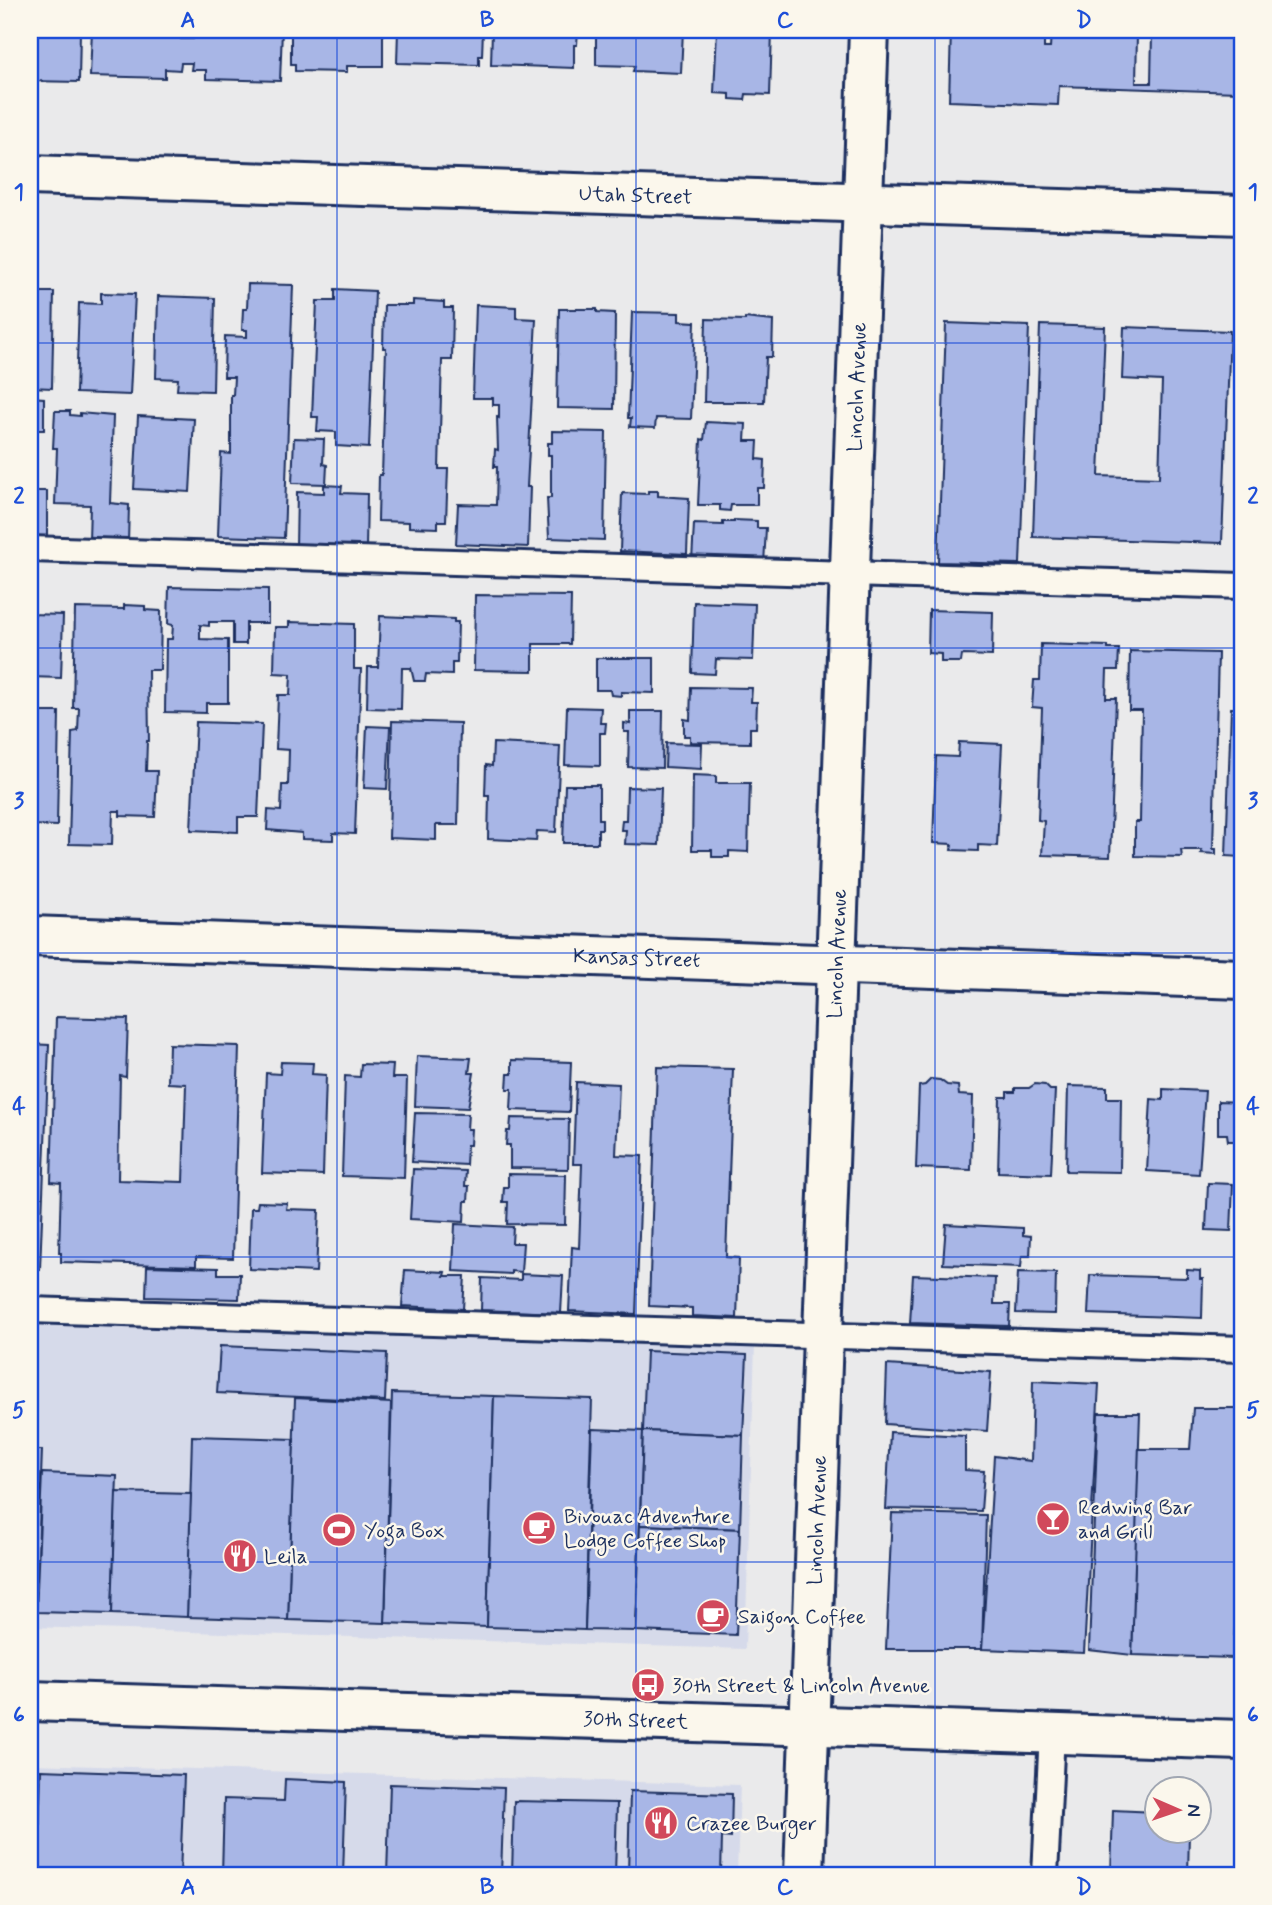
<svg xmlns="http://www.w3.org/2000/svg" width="1272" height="1905" viewBox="0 0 1272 1905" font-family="Mynerve,sans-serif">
<rect width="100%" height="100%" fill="#eaeaeb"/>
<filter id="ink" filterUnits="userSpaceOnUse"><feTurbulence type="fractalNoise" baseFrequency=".0143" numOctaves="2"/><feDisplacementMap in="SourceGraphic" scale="14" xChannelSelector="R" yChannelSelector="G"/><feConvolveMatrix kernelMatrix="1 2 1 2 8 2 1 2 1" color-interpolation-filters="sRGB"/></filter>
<g filter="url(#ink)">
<g fill="#d6daea">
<polygon points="30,1322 755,1345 745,1649 30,1627"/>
<polygon points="30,1764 740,1785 737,1875 30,1875"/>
</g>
<g fill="#a8b6e6" stroke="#1b2f5e" stroke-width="2">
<polygon points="30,30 80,30 79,82 30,81"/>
<polygon points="92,30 181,30 181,39 193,39 194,30 282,30 280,81 206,79 206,70 191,70 192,63 181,63 180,70 165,69 165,78 90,76"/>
<polygon points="291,30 383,30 383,66 347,66 347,72 295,71 295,64 291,64"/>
<polygon points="398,30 483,30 482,56 479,56 479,65 397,63"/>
<polygon points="492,30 578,30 577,45 574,45 574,68 491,65"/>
<polygon points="596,30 683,30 681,73 633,71 635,66 596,65"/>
<polygon points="717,30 772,30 770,95 746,94 745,100 730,99 730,94 714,93"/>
<polygon points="951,30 1044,30 1044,48 1050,48 1051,30 1116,30 1116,33 1137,34 1136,83 1151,83 1152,33 1173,34 1173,30 1237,30 1235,67 1239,67 1238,92 1059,86 1058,105 949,101"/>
<polygon points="248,284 293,285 284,538 218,536 221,453 231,454 231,395 233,395 234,377 224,377 225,336 247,337 247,330 242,330 243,309 247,309"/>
<polygon points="335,289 375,291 369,448 336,446 336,432 317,431 318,417 312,417 317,301 335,301"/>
<polygon points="30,292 54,292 52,388 30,387"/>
<polygon points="101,293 135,294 130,395 76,393 79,303 101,304"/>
<polygon points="158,296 215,298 213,391 177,390 178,379 156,378"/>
<polygon points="413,300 444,302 444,308 453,308 452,360 442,360 439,469 448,469 446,521 438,521 438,528 409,527 409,522 378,521 379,475 382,475 386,348 383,348 384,305 413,305"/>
<polygon points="476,305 516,307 516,318 536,319 527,487 530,487 528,547 456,544 458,504 496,505 497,467 494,467 495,449 498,450 497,417 499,418 499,405 493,405 493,398 473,398"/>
<polygon points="559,309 597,309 597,312 615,313 614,409 557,408"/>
<polygon points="632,312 679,313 679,321 695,322 691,419 656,418 655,428 630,427 631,418 628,418"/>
<polygon points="745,318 773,321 772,357 766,357 764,402 704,402 706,319 745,320"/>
<polygon points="946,323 1029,326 1020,564 938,562"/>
<polygon points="1040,325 1105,327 1099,476 1159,478 1162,381 1122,379 1124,327 1230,331 1222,543 1033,537"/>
<polygon points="30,397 44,398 44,430 33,430 32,466 30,466"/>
<polygon points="55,411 70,411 70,415 80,416 80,413 113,416 110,503 129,505 128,543 89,541 90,505 55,504 57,448 53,448"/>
<polygon points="138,416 194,419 190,492 134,489"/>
<polygon points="706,422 746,424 745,441 758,441 757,459 765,460 764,488 757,488 757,505 731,505 730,511 720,510 720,505 698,505 701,439 704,440"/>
<polygon points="552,431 606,432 604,540 549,538 547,498 551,498 551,455 548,455 548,443 552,443"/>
<polygon points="294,438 324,439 323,464 327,465 326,484 292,483"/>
<polygon points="1241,482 1242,482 1242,543 1239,543"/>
<polygon points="324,485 342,486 341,493 367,494 366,549 296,548 297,492 324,493"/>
<rect x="30" y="491" width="17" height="48"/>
<polygon points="648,491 658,491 658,496 689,498 687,554 620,551 622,493 648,494"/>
<polygon points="734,520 757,521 757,528 766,528 764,564 692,561 694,524 723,525 723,522 734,522"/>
<polygon points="169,587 268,589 268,623 246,623 246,644 233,644 233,622 209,622 209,626 200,625 200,639 228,640 228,703 206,703 206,713 165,712 166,639 172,639 173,625 168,624"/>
<polygon points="475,595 571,596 570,644 533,644 533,671 474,670"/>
<polygon points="694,602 755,604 753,660 716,659 715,674 692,673"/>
<polygon points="124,605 145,606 145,610 161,611 160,670 148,670 149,741 147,741 146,771 157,771 155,817 120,816 120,811 113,811 112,845 69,844 72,732 78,731 79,708 73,708 75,608 124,609"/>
<polygon points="929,610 993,612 992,656 962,655 961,662 941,662 941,654 928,653"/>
<polygon points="30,614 63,615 61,678 30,677"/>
<polygon points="380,616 454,619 454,622 458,622 457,663 452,663 452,675 426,674 425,681 414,681 411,668 402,668 401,709 367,708 368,667 378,667"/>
<polygon points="289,622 354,624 354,669 361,669 355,834 333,833 333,840 302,839 302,833 267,830 268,810 281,811 282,785 288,785 289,750 276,749 278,695 290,695 291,674 274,673 275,627 289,627"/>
<polygon points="1041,644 1108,646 1108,649 1119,649 1118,670 1107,670 1106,698 1116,698 1110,857 1042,855 1044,821 1038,820 1042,708 1032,707 1034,680 1040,680"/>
<polygon points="1239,649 1242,649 1242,857 1226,856 1231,708 1238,708"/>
<polygon points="1130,651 1218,653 1213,849 1216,849 1216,854 1201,853 1202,850 1181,850 1182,857 1135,856 1135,822 1140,822 1142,710 1129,710"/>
<polygon points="596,658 654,658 654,693 621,692 621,696 611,695 610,690 596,690"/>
<polygon points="691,687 752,688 751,702 757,702 756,728 750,728 750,743 690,742 690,736 684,736 684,719 690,720"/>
<polygon points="567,707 601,708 600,723 606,723 605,733 600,733 600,766 565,765"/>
<polygon points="630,711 663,711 662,768 628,767 629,732 624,732 624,723 630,724"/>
<polygon points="30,712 59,712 57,826 30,825"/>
<polygon points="392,721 460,723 458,825 436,825 436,840 389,838"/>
<polygon points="196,722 262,724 258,817 238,817 238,832 191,830"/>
<polygon points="367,726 390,727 387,789 364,788"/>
<polygon points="959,742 1002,744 997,846 978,845 978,851 951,850 952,844 933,843 936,756 958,757"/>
<polygon points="493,743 560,746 556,832 537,831 536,841 488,839 489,795 485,795 486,765 492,766"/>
<polygon points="666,743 702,744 701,769 665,767"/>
<polygon points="693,775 716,776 716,783 750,783 748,852 729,851 729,857 712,857 712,850 692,850"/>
<polygon points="565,785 599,785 599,819 602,819 602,829 598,829 598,843 563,843"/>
<polygon points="627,787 661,788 659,845 625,844 626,830 621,830 622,820 626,820"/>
<polygon points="56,1017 128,1019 126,1077 120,1076 118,1180 183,1182 186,1084 168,1083 169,1044 239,1046 233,1258 196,1257 196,1266 61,1262 61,1253 59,1253 61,1183 51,1182"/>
<polygon points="30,1044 49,1045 40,1269 30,1269"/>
<polygon points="417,1056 471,1058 469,1073 474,1073 468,1108 415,1106"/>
<polygon points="512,1060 571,1062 569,1112 511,1110 512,1089 507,1089 508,1074 512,1074"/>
<polygon points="281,1062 313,1063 312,1074 326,1075 323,1175 262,1173 266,1073 280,1074"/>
<polygon points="361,1064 393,1065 392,1078 407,1078 404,1178 342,1176 345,1076 360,1077"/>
<polygon points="657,1067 733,1069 726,1257 739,1258 737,1318 692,1316 692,1308 649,1306"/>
<polygon points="931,1079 940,1080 947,1085 958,1086 959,1095 973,1096 971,1170 916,1168 919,1086 925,1085"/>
<polygon points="576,1082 619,1084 616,1155 642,1156 636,1314 569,1311 572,1247 579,1248 582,1164 573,1164"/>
<polygon points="1035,1084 1045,1085 1050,1090 1055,1090 1051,1174 998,1172 1000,1097 1007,1097 1007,1092 1015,1092 1015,1088 1029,1088"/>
<polygon points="1068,1086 1107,1087 1107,1098 1121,1098 1120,1172 1066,1171"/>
<polygon points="1163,1089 1205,1091 1199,1174 1147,1171 1151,1099 1163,1100"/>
<polygon points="1218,1101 1242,1102 1242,1141 1228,1141 1227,1134 1218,1134"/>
<polygon points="415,1113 468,1114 467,1129 471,1129 470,1145 467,1145 466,1165 412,1162"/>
<polygon points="511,1118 569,1119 568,1169 510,1168 510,1145 506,1145 507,1131 510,1131"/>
<polygon points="413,1169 466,1171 465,1186 469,1186 468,1201 465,1201 464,1222 410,1219"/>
<polygon points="508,1174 566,1175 565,1225 507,1224 508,1202 503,1202 504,1187 508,1187"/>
<polygon points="1208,1183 1233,1184 1231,1231 1206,1230"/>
<polygon points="258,1202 287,1203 286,1209 319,1210 316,1272 249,1269 251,1208 257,1208"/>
<polygon points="455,1224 513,1227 512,1243 523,1243 521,1272 511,1271 511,1274 453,1271"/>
<polygon points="946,1224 1023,1228 1023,1235 1031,1236 1030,1256 1022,1256 1021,1267 943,1264"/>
<polygon points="147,1266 218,1268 218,1274 240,1274 239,1299 146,1297"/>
<polygon points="405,1270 445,1272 444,1276 465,1276 463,1309 402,1306"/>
<polygon points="1187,1270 1200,1271 1200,1279 1203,1279 1202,1318 1088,1314 1090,1275 1187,1278"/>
<polygon points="1018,1272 1056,1273 1055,1314 1016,1313"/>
<polygon points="521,1274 563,1276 561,1313 481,1310 482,1278 521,1280"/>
<polygon points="913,1275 995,1278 994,1304 1010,1304 1009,1326 910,1323"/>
<polygon points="220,1346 387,1353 385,1401 217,1393"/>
<polygon points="646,1351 747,1355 743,1435 643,1431"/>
<polygon points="887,1365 991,1372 987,1431 885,1424"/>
<polygon points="1033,1381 1099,1384 1084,1653 982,1649 994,1456 1031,1461"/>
<polygon points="392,1393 494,1396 487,1627 385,1623"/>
<polygon points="494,1396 592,1399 585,1630 487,1627"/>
<polygon points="295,1398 391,1403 385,1623 288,1620"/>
<polygon points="1193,1408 1242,1408 1234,1658 1132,1655 1138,1449 1190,1449"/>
<polygon points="1098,1413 1140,1413 1132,1655 1089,1650"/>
<polygon points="592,1429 643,1431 636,1631 585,1630"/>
<polygon points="643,1431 743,1435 740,1529 640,1525"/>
<polygon points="890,1432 965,1436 965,1470 984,1471 981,1511 886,1509"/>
<polygon points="192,1436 294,1439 288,1620 187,1617"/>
<polygon points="30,1450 42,1450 36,1612 30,1611"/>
<polygon points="1241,1457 1242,1457 1242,1658 1234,1658"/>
<polygon points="42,1473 117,1476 112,1614 36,1612"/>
<polygon points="116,1492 191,1494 187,1617 112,1614"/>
<polygon points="892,1513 986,1515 982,1649 886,1649"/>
<polygon points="640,1525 740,1529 736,1635 636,1631"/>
<polygon points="30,1770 41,1770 38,1875 30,1875"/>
<polygon points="41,1770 184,1775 180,1875 38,1875"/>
<polygon points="285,1779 346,1782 343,1875 222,1875 224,1799 284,1801"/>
<polygon points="390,1784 504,1788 501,1875 387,1875"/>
<polygon points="630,1791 732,1794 731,1838 722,1837 721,1875 628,1875"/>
<polygon points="514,1801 617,1803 615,1875 512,1875"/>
<polygon points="1113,1810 1156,1812 1156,1832 1189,1832 1188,1875 1111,1875"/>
</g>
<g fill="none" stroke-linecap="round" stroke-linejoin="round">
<g stroke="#1b2f5e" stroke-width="30">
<g id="lane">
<polyline points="30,549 1242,586"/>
<polyline points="30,1310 1242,1349"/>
<polyline points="1045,1875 1052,1733"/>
</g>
</g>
<g stroke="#1b2f5e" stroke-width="44">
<g id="street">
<path id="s1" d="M30,936l1212,43"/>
</g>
</g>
<g stroke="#1b2f5e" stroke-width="44">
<g id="secondary">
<path id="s2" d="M30,175l1212,40"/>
<path id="s3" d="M30,1701c404,11 808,26 1212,39"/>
<path id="s4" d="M804,1875l65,-1845"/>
</g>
</g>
<use href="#lane" stroke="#fbf7ec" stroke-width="24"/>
<use href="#street" stroke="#fbf7ec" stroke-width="38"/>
<use href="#secondary" stroke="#fbf7ec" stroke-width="38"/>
</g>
</g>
<path fill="none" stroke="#1d4ed8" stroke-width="2" stroke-opacity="0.55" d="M337,30v1845M636,30v1845M935,30v1845M30,343h1212M30,648h1212M30,953h1212M30,1257h1212M30,1562h1212"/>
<defs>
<g id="bar-disc" transform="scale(1.75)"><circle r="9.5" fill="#d1495b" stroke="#fbf7ec"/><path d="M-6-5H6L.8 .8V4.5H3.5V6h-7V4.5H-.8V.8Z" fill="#fff"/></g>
<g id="cafe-disc" transform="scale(1.75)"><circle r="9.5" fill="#d1495b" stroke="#fbf7ec"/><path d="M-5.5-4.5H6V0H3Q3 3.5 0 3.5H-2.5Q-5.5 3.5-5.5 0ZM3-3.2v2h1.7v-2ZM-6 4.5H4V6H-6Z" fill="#fff"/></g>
<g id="stadium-disc" transform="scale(1.75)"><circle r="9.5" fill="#d1495b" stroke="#fbf7ec"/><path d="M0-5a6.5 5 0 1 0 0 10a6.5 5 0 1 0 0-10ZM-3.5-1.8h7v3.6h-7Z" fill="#fff"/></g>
<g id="restaurant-disc" transform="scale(1.75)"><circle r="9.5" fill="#d1495b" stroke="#fbf7ec"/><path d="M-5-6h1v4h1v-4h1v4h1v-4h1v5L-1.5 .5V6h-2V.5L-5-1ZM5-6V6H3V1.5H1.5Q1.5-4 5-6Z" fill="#fff"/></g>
<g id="bus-disc" transform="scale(1.75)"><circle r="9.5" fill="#d1495b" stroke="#fbf7ec"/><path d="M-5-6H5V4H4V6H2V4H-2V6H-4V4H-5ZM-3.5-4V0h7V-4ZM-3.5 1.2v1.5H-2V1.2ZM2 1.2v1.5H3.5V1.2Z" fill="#fff"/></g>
</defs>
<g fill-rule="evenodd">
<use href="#bar-disc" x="1053" y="1519"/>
<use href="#cafe-disc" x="539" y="1528"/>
<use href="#stadium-disc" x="339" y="1530"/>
<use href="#restaurant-disc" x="240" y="1556"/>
<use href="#cafe-disc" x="713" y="1616"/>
<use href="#bus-disc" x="648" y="1685"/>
<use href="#restaurant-disc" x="661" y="1823"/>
</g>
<g text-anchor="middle" stroke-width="5" stroke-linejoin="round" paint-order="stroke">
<g font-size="21" fill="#1b2f5e" stroke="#fbf7ec">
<text dy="7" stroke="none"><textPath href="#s2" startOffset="606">Utah Street</textPath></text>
<text dy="7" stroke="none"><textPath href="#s4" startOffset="1489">Lincoln Avenue</textPath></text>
<text dy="7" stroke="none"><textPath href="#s4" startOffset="922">Lincoln Avenue</textPath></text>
<text dy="7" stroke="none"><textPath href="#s1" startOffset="607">Kansas Street</textPath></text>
<text dy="7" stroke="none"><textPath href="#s4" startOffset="355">Lincoln Avenue</textPath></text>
<text dy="7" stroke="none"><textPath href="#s3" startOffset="606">30th Street</textPath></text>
</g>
<g font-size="21" fill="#1b2f5e" stroke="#fbf7ec" text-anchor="start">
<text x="1078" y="1514">Redwing Bar<tspan x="1078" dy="24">and Grill</tspan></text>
<text x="564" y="1523">Bivouac Adventure<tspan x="564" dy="24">Lodge Coffee Shop</tspan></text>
<text x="364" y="1537">Yoga Box</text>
<text x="264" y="1563">Leila</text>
<text x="738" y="1623">Saigon Coffee</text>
<text x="672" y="1692">30th Street &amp; Lincoln Avenue</text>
<text x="686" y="1830">Crazee Burger</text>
</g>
</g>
<rect width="1272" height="1905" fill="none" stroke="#fbf7ec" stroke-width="77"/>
<g transform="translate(1178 1810) rotate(92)"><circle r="33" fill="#fbf7ec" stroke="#a1a7b3" stroke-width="2"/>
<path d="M0-5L12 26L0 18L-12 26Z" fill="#d1495b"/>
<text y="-10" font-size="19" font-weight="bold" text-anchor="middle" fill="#1b2f5e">N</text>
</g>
<rect x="38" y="38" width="1196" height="1829" fill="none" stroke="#1d4ed8" stroke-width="2.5"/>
<g font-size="23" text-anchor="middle" font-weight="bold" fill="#1d4ed8">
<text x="188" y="27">A</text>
<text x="487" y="27">B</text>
<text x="785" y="27">C</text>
<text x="1084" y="27">D</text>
<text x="19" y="199">1</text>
<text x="1253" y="199">1</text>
<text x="19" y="503">2</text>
<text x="1253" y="503">2</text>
<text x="19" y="808">3</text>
<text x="1253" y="808">3</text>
<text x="19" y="1113">4</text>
<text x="1253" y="1113">4</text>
<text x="19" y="1417">5</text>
<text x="1253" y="1417">5</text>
<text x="19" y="1722">6</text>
<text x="1253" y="1722">6</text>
<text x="188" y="1894">A</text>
<text x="487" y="1894">B</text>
<text x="785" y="1894">C</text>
<text x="1084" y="1894">D</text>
</g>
</svg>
